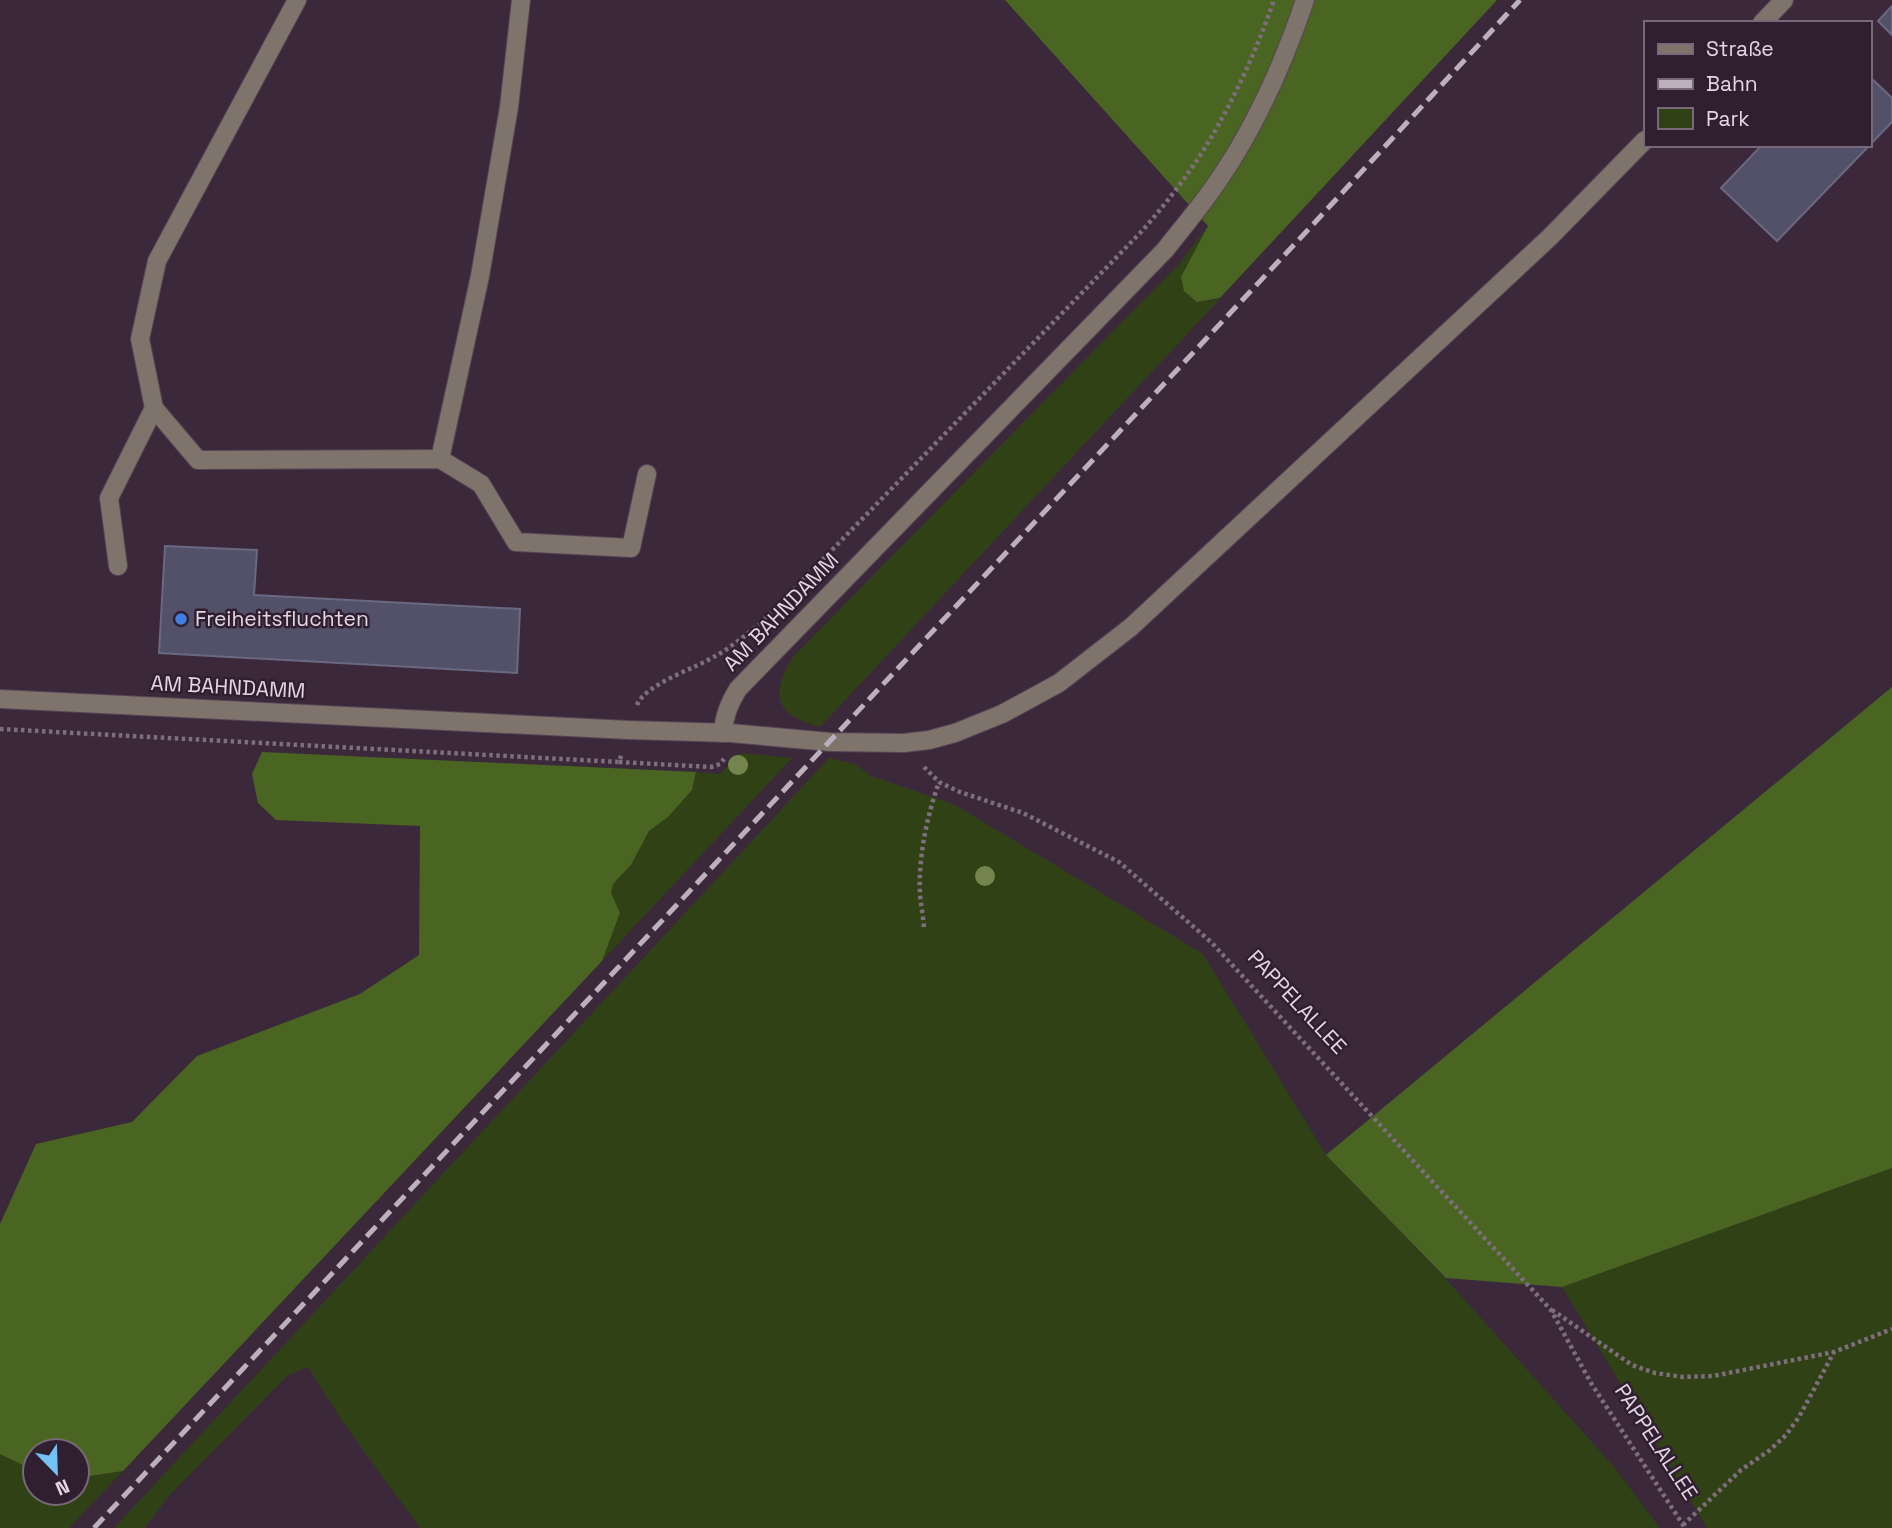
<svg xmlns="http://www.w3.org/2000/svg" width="1892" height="1528" viewBox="0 0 1892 1528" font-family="'Space Grotesk',sans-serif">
<rect width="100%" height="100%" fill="#3b293b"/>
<g fill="#304215">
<path d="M1208,226l-12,76 24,-3 -400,428c-43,-12 -51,-29 -28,-69l387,-394z"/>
<polygon points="740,753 792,758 602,961 620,914 611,893 613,884 631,865 649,831 668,817 692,790 696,772 720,774"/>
<polygon points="829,758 855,764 871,776 953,804 1203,954 1326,1155 1446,1279 1614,1467 1660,1528 420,1528 342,1421 308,1367 288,1375 167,1498 145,1528 114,1528"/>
<polygon points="1892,1168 1892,1528 1707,1528 1562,1287"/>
<polygon points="0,1454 35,1471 35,1493 77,1493 77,1478 123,1471 69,1528 0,1528"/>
</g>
<g fill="#4a6521">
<polygon points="1005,0 1497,0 1220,298 1197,302 1184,291 1181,277 1208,226"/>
<polygon points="1892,687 1892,1168 1562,1287 1446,1278 1326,1155"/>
<polygon points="262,752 696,772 692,790 668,817 649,831 631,865 613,884 611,893 620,913 602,961 123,1471 77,1478 77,1451 35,1451 35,1471 0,1454 0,1224 36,1144 132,1122 197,1056 360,994 419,955 420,826 276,820 258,803 252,774"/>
</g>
<g fill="#535069" stroke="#6a6882" stroke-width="2">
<polygon points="1892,6 1892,35 1878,21"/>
<polygon points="1869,76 1892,98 1892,122 1777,241 1721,188 1762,145 1869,145"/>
<polygon points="165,546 257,550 254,595 520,609 517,673 159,653"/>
</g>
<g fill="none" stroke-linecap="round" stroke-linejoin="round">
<g stroke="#564556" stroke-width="20">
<g id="minor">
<polyline points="297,0 157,261 140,339 154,408 198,460 440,459 481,484 516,542 631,548 647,474"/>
<polyline points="1762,23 1784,0"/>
<polyline points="440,459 480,276 509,107 521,0"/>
<polyline points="118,566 109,498 154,408"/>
<polyline points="0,699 629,730 730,733 830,742 904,743 929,740 955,733 1002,714 1059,683 1131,627 1550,237 1645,140"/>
<path d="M723,733c1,-17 6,-29 15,-44l427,-439c18,-23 37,-45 53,-69 37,-54 66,-119 87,-181"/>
</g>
</g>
<g stroke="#7e6e7e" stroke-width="4.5" stroke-dasharray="3.5 3.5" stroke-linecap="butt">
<path d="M637,705c8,-21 60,-37 80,-50 16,-9 30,-21 45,-33l381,-392c18,-21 35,-42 50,-64 33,-48 62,-111 81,-166"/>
<polyline points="0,729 619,762 622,753"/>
<polyline points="619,762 711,767 720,764 724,759"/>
<polyline points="924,767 939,782 960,792 1023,813 1119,862 1211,942 1551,1310 1591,1383 1685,1528"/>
<path d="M924,927c-1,-11 -3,-22 -4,-33 -2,-36 7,-78 19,-112"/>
<polyline points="1552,1310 1632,1365 1655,1373 1683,1377 1713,1376 1834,1352"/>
<polyline points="1683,1525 1741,1470 1770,1450 1786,1435 1799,1417 1834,1352 1892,1329"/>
</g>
<use href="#minor" stroke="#7f746c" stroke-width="18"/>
<polyline stroke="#bdb0bd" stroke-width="5" stroke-dasharray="14 7" stroke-linecap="butt" points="94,1528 1306,232 1520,0"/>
</g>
<g fill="#73854d">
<circle cx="738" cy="765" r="10"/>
<circle cx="985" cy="876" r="10"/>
</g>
<circle fill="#3f7fe0" stroke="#301f31" stroke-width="2.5" cx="181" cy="619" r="7"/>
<g text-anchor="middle" stroke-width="5" stroke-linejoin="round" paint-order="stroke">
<g font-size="21" fill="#e3d7e3" stroke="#301f31">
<text transform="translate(781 612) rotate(-46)" y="7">AM BAHNDAMM</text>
<text transform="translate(228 687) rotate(3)" y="7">AM BAHNDAMM</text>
<text transform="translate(1297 1002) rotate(47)" y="7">PAPPELALLEE</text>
<text transform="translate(1656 1442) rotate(57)" y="7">PAPPELALLEE</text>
</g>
<g font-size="21" fill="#e3d7e3" stroke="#301f31" text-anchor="start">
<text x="195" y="626">Freiheitsfluchten</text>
</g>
</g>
<rect x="1644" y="21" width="228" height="126" fill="#301f31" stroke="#786978" stroke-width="2"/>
<rect x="1658" y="44" width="35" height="10" fill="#7f746c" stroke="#786978" stroke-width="2"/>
<text x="1706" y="56" font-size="21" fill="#e3d7e3">Straße</text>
<rect x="1658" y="79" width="35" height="10" fill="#bdb0bd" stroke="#786978" stroke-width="2"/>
<text x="1706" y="91" font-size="21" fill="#e3d7e3">Bahn</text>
<rect x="1658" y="108" width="35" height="21" fill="#304215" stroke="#786978" stroke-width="2"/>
<text x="1706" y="126" font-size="21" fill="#e3d7e3">Park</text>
<g transform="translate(56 1472) rotate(157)"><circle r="33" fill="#301f31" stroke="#786978" stroke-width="2"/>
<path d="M0-5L12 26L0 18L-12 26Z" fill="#73c1f5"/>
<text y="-10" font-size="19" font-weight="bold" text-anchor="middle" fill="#e3d7e3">N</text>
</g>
</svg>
